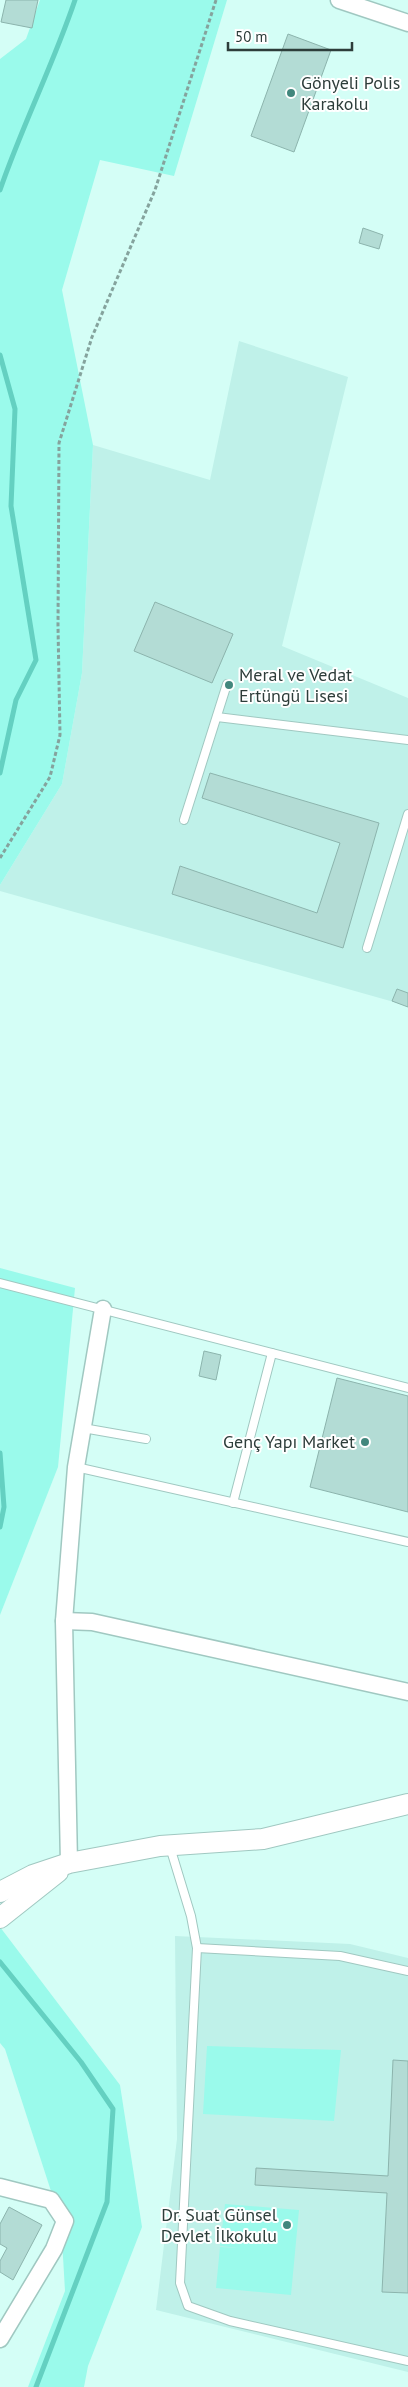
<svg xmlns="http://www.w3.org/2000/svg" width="408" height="2387" viewBox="0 0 408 2387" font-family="'PT Sans',sans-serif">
<rect width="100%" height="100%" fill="#d4fef6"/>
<g fill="#bff1e9">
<polygon points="239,341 348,377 282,646 408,698 408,1006 0,891 0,885 62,784 82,673 93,445 210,480"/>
<polygon points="175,1936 350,1944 408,1958 408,2372 156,2310 177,2139"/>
</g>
<g fill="#9afaeb">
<polygon points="40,0 227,0 174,176 100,160 62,290 93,445 82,673 62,784 0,885 0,59 26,39"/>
<polygon points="0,1268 75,1288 58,1467 0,1615"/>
<polygon points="0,1927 120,2085 142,2227 88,2366 84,2387 28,2387 65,2291 61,2222 5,2049 0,2043"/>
<polygon points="207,2046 341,2050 334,2121 203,2114"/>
<polygon points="225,2204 299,2210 291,2295 216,2288 220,2247 238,2248 220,2246"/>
</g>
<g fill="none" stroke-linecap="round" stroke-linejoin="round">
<g stroke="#64d0c1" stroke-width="5">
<path d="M0,190c22,-64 53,-125 75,-190"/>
<polyline points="0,355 15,409 11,506 36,660 16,700 0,773"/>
<polyline points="0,1453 4,1507 0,1527"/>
<polyline points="0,1962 81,2062 113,2109 107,2202 36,2387"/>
</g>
</g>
<g fill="#b3dcd5" stroke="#8cb4ad">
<polygon points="6,0 38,0 32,28 1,22"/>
<polygon points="288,34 331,50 294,152 251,136"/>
<polygon points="363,228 383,235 379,249 359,243"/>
<polygon points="155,602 233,634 212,683 134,651"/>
<polygon points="210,773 379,823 343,948 172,894 180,866 317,913 340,843 202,798"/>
<polygon points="397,989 408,993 408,1007 392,1001"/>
<polygon points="204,1351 221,1355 216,1380 199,1376"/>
<polygon points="337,1378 408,1396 408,1512 310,1487"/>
<polygon points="393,2060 408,2061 408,2293 382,2292 387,2193 255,2185 256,2168 388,2176"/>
<polygon points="9,2207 42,2225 13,2280 0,2272 0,2261 7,2248 0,2244 0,2224"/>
</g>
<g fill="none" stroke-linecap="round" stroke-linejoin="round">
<g stroke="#a0c8c1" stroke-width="10">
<g id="service">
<polyline points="217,717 408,740"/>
<polyline points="184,820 227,684"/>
<polyline points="367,948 408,814"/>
<polyline points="0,1283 408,1388"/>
<polyline points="83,1428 146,1439"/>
<polyline points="76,1467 408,1542"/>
<polyline points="233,1503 272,1353"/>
<polyline points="170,1847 191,1916 197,1948 180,2283 188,2306 230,2321 408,2361"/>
<polyline points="197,1948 340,1956 408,1971"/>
</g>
</g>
<g stroke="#a0c8c1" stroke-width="19">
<g id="minor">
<polyline points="339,0 408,23"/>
<polyline points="64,1621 92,1622 408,1692"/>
<polyline points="69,1863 64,1621 76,1467 103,1309"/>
<polyline points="0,2187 51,2200 65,2221 54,2249 0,2339"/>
</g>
</g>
<g stroke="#a0c8c1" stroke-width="22">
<g id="tertiary">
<polyline points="0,1892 33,1875 69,1863 160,1846 263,1839 408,1804"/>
<polyline points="0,1918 58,1872"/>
</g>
</g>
<polyline stroke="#85a39d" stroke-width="3" stroke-dasharray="4 2.5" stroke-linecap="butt" points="0,858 50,777 60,735 58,626 59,443 92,337 155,190 216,0"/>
<use href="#service" stroke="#fff" stroke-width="8"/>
<use href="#minor" stroke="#fff" stroke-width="16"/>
<use href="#tertiary" stroke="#fff" stroke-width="20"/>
</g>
<g fill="#42877d" stroke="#fff" stroke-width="2">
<circle cx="291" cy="93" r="5"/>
<circle cx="229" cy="685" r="5"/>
<circle cx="365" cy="1442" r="5"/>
<circle cx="287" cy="2225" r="5"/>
</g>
<g text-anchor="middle" stroke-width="4" stroke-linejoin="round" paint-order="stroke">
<g font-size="18" fill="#2d3d3a" stroke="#fff" text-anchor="start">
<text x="301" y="89">Gönyeli Polis<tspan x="301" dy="21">Karakolu</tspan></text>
<text x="239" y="681">Meral ve Vedat<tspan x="239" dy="21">Ertüngü Lisesi</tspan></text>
<text x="355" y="1448" text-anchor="end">Genç Yapı Market</text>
<text x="277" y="2221" text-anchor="end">Dr. Suat Günsel<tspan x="277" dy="21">Devlet İlkokulu</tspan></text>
</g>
</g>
<path d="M228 42v8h124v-8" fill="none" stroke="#2d3d3a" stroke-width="2.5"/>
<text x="235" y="42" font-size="15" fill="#2d3d3a" stroke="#ffffff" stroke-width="4" paint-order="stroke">50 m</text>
</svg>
